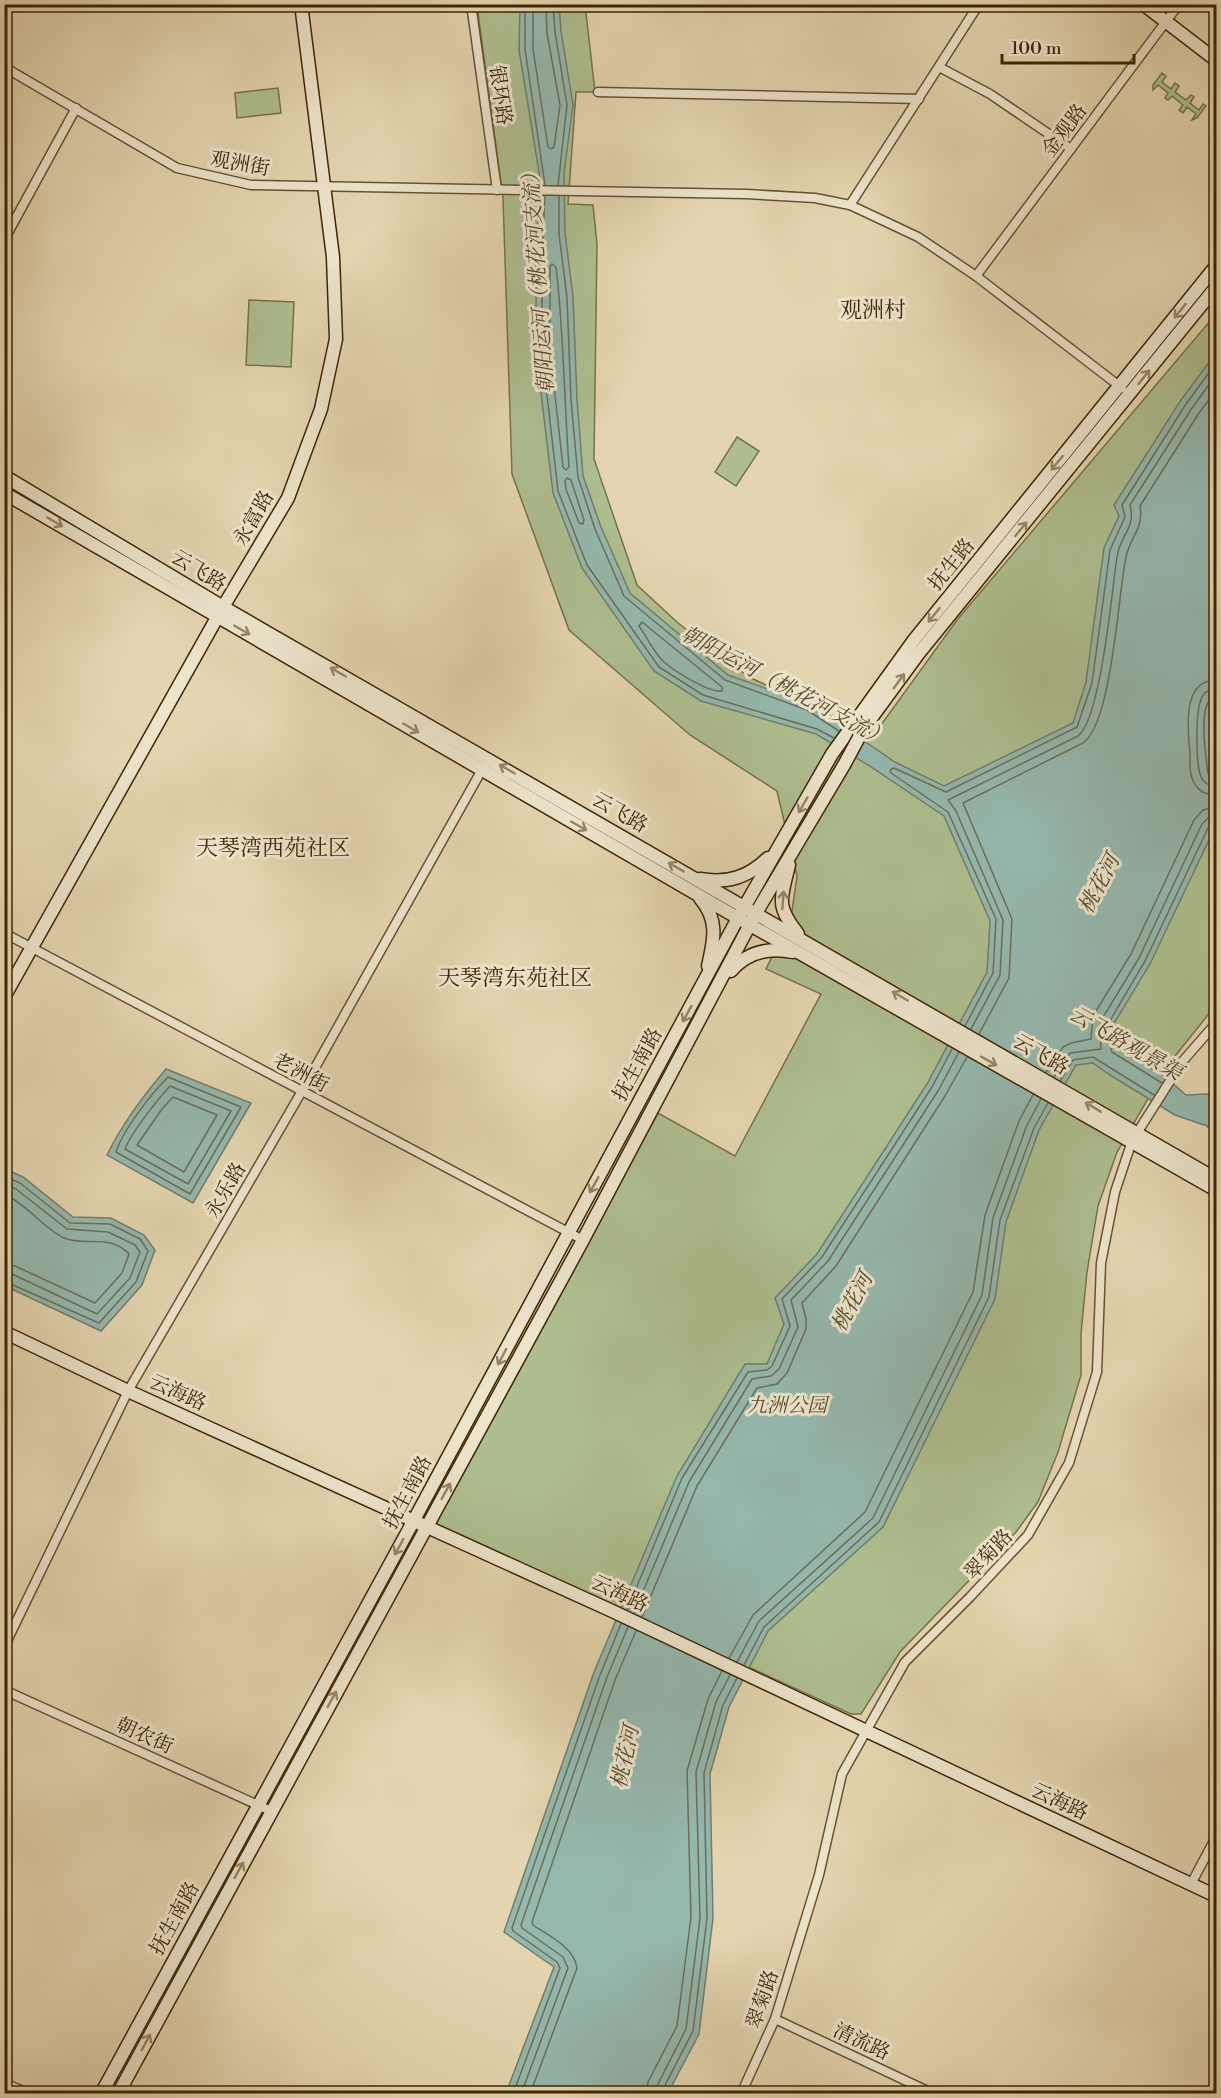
<svg xmlns="http://www.w3.org/2000/svg" width="1221" height="2098" viewBox="0 0 1221 2098" font-family="'Libre Bodoni','Noto Serif SC',serif">
<rect width="100%" height="100%" fill="#e4d5b0"/>
<filter id="stains"><feTurbulence type="fractalNoise" baseFrequency=".00333" numOctaves="4"/><feColorMatrix values="0 0 0 0 .2 0 0 0 0 .09 0 0 0 0 .02 0 0 0 .5 -.17"/></filter>
<radialGradient id="worn" r=".72"><stop offset=".6" stop-color="#630" stop-opacity="0"/><stop offset="1" stop-color="#630" stop-opacity=".3"/></radialGradient>
<g fill="#aebe90" stroke="#767249" stroke-width="1.5">
<polygon points="477,5 585,5 595,92 576,92 568,204 593,205 597,244 594,459 637,585 678,623 749,677 873,736 957,620 1216,314 1216,1005 1167,1066 1117,1152 1098,1206 1087,1272 1081,1333 1081,1375 1058,1452 1038,1502 1016,1532 900,1652 861,1714 851,1714 434,1523 658,1113 735,1156 821,994 766,969 791,918 797,876 777,791 690,735 569,630 512,474 503,198"/>
<polygon points="1162,73 1166,76 1162,82 1171,89 1175,83 1179,86 1175,92 1186,100 1191,95 1194,97 1190,103 1199,110 1203,104 1206,106 1197,118 1192,120 1196,114 1187,107 1183,113 1179,110 1183,105 1172,96 1168,100 1165,98 1168,93 1158,85 1153,90 1153,85"/>
<polygon points="278,88 281,113 237,118 235,93"/>
<polygon points="249,300 294,302 291,367 246,365"/>
<polygon points="737,437 759,451 736,486 715,472"/>
</g>
<g fill="#95b8ae" stroke="#727e69" stroke-width="1.5">
<polygon points="559,4 561,31 573,105 564,173 565,233 573,297 577,399 583,476 601,527 630,593 728,675 810,704 895,762 944,786 1073,723 1086,682 1104,548 1119,516 1114,505 1181,400 1216,353 1216,689 1210,722 1216,825 1150,964 1113,1025 1114,1040 1117,1049 1163,1075 1186,1095 1207,1094 1216,1099 1216,1137 1207,1126 1175,1115 1110,1075 1093,1063 1076,1065 1039,1130 1006,1222 995,1299 883,1527 768,1631 729,1707 710,1774 713,1918 699,2034 668,2093 506,2093 554,1967 504,1932 594,1672 677,1476 745,1364 767,1364 784,1324 775,1298 817,1254 927,1084 987,972 990,921 944,816 868,765 816,734 701,701 654,671 582,568 553,493 536,351 536,252 540,178 519,50 520,5"/>
<path d="M166,1069l85,34 -58,100 -86,-48c15,-31 36,-59 59,-86z"/>
<polygon points="5,1169 23,1177 73,1217 111,1218 144,1235 155,1250 142,1285 101,1331 5,1286"/>
</g>
<g fill="none" stroke-linecap="round" stroke-linejoin="round">
<g stroke="#6a6f58" stroke-width="1.5">
<polyline points="525,4 525,49 545,185"/>
<polyline points="533,4 533,49 548,147 551,149 554,147 560,105 547,33 546,4"/>
<polyline points="553,4 555,32 567,105 558,185"/>
<polyline points="545,196 542,252 542,351 558,491 587,565 659,667 703,695 817,729 834,738"/>
<polyline points="559,196 559,234 567,298 571,400 578,477 595,529 624,596 725,680 807,710 839,731"/>
<path d="M552,264l4,3c8,66 8,133 13,200l-3,3 -3,-3 -13,-117v-83z"/>
<polygon points="567,478 571,480 584,520 583,524 579,523 566,489 565,481"/>
<path d="M642,622l80,65v4c-13,2 -48,-20 -58,-29 -10,-9 -17,-25 -25,-36z"/>
<path d="M1216,680c-35,1 -28,50 -26,74 0,10 -1,23 6,32 5,7 12,9 20,9"/>
<path d="M1216,689c-5,0 -9,1 -12,5 -10,11 -8,70 -3,83 3,7 9,9 15,9"/>
<path d="M1216,696c-20,3 -10,62 -8,77l3,5 5,1"/>
<polyline points="965,1026 993,973 996,919 948,812 891,773 890,770 894,768 946,792 1077,727 1092,683 1110,550 1125,517 1122,505 1186,404 1216,363"/>
<path d="M971,1029l29,-54 3,-55 -47,-109 -8,-11 130,-64c23,-17 34,-147 39,-179 3,-22 19,-28 13,-52l62,-97 24,-33"/>
<path d="M979,1034l30,-56 3,-59 -49,-116 120,-60c29,-20 35,-148 43,-186 4,-20 18,-28 14,-51l59,-93 17,-23"/>
<polyline points="1046,1072 1063,1047 1071,1043 1091,1039 1093,1016 1131,954 1194,820 1203,810 1216,807"/>
<path d="M168,1077l73,30 -51,87 -74,-42c7,-22 35,-58 52,-75z"/>
<polyline points="1054,1077 1070,1053 1101,1049 1100,1025 1102,1019 1139,958 1202,824 1208,818 1216,816"/>
<polyline points="1060,1081 1073,1060 1093,1057 1154,1095"/>
<polyline points="1162,1083 1112,1052 1108,1041 1108,1024 1145,961 1208,828 1216,824"/>
<path d="M170,1086l61,25 -43,73 -63,-35c6,-16 33,-50 45,-63z"/>
<polygon points="173,1097 217,1115 184,1172 137,1145 162,1109"/>
<polyline points="4,1176 20,1183 70,1223 110,1224 140,1239 148,1251 136,1282 99,1323 4,1281"/>
<polyline points="4,1184 16,1189 67,1229 108,1232 135,1245 140,1252 130,1278 97,1314 12,1274 4,1273"/>
<path d="M4,1194c23,10 40,35 60,44 21,9 46,-5 65,16l-7,19 -27,30 -80,-37 -11,-2"/>
<polyline points="627,1610 682,1478 748,1372 767,1370 772,1366 790,1326 782,1299 822,1257 932,1087 952,1049"/>
<polyline points="634,1613 689,1482 752,1379 771,1376 779,1369 798,1327 791,1300 828,1261 938,1091 959,1052"/>
<polyline points="642,1617 697,1486 757,1388 777,1384 787,1373 806,1329 806,1319 802,1303 836,1266 945,1096 967,1057"/>
<polyline points="729,1658 753,1615 865,1512 973,1292 985,1215 1019,1121 1033,1095"/>
<polyline points="737,1662 759,1621 873,1518 982,1295 993,1218 1027,1125 1041,1099"/>
<polyline points="744,1665 764,1627 879,1522 989,1297 1000,1220 1034,1128 1048,1103"/>
<polyline points="513,2094 560,1968 557,1962 513,1931 512,1928 600,1675 621,1624"/>
<polyline points="521,2094 568,1968 563,1957 522,1928 521,1925 607,1677 628,1627"/>
<path d="M530,2094l47,-126c-3,-21 -28,-32 -44,-43l-1,-3 83,-242 21,-49"/>
<polyline points="646,2094 648,2082 677,2026 691,1917 687,1771 708,1699 722,1671"/>
<polyline points="655,2094 657,2086 686,2029 700,1918 696,1772 716,1702 730,1675"/>
<polyline points="663,2094 663,2089 693,2031 707,1918 704,1773 723,1705 737,1678"/>
</g>
<g stroke="#68522e" stroke-width="11">
<g id="street">
<polyline points="471,4 497,190"/>
<polyline points="4,67 177,168 251,185 747,194 815,198 850,205 918,237 976,276 1122,388"/>
<polyline points="939,67 990,94 1071,149"/>
<polyline points="598,92 919,99"/>
<polyline points="850,205 979,4"/>
<polyline points="4,240 76,108"/>
<polyline points="976,276 1179,4"/>
<polyline points="4,933 583,1240"/>
<polyline points="4,1647 128,1391 302,1091 484,766"/>
<polyline points="4,1690 271,1811"/>
<polyline points="1191,1884 1216,1837"/>
<polyline points="775,2019 934,2094"/>
<polyline points="4,2083 31,2094"/>
<polyline points="741,2094 775,2019 819,1875 842,1774 905,1662 970,1597 1028,1535 1069,1463 1097,1372 1101,1263 1115,1192 1132,1141 1182,1062 1216,1023"/>
</g>
</g>
<g stroke="#3e2602" stroke-width="15">
<g id="secondary">
<polyline points="1143,4 1216,60"/>
<polyline points="4,476 223,607 1216,1179"/>
<polyline points="4,493 738,918 1216,1190"/>
<polyline points="864,728 919,653 1216,287"/>
<path d="M789,865c-8,34 -14,40 9,69"/>
<path d="M700,879c28,5 48,-2 68,-21"/>
<path d="M700,898c19,22 14,42 8,68"/>
<path d="M731,971c16,-19 37,-24 62,-19"/>
<polyline points="4,997 223,607 288,498 321,409 336,339 333,257 301,4"/>
<polyline points="4,1332 128,1391 610,1610 1216,1896"/>
<polyline points="101,2094 414,1520 738,918 832,754 914,640 1216,266"/>
<polyline points="118,2094 583,1240 756,913 844,765"/>
</g>
</g>
<use href="#street" stroke="#ede4cc" stroke-width="8"/>
<use href="#secondary" stroke="#ede4cc" stroke-width="12"/>
<g stroke="#3e2602" stroke-width="15" stroke-linecap="butt">
<polyline id="secondary-bridge" points="844,765 864,728"/>
</g>
<use href="#secondary-bridge" stroke="#ede4cc" stroke-width="12"/>
</g>
<defs><path id="oneway-shaft" d="M-6 0H5M1.5-3L5.5 0L1.5 3" fill="none" stroke-width="1.6" stroke-linecap="round" stroke-linejoin="round" transform="scale(1.5)"/></defs>
<g stroke="#968567">
<use href="#oneway-shaft" transform="translate(1180 311) rotate(129)"/>
<use href="#oneway-shaft" transform="translate(1144 377) rotate(-51)"/>
<use href="#oneway-shaft" transform="translate(1057 463) rotate(129)"/>
<use href="#oneway-shaft" transform="translate(55 522) rotate(30)"/>
<use href="#oneway-shaft" transform="translate(1021 529) rotate(-51)"/>
<use href="#oneway-shaft" transform="translate(934 615) rotate(129)"/>
<use href="#oneway-shaft" transform="translate(242 630) rotate(30)"/>
<use href="#oneway-shaft" transform="translate(338 672) rotate(-150)"/>
<use href="#oneway-shaft" transform="translate(899 681) rotate(-54)"/>
<use href="#oneway-shaft" transform="translate(411 728) rotate(30)"/>
<use href="#oneway-shaft" transform="translate(507 769) rotate(-150)"/>
<use href="#oneway-shaft" transform="translate(803 805) rotate(120)"/>
<use href="#oneway-shaft" transform="translate(579 826) rotate(30)"/>
<use href="#oneway-shaft" transform="translate(676 867) rotate(-150)"/>
<use href="#oneway-shaft" transform="translate(783 900) rotate(-86)"/>
<use href="#oneway-shaft" transform="translate(900 996) rotate(-150)"/>
<use href="#oneway-shaft" transform="translate(687 1014) rotate(119)"/>
<use href="#oneway-shaft" transform="translate(989 1061) rotate(29)"/>
<use href="#oneway-shaft" transform="translate(1093 1107) rotate(-149)"/>
<use href="#oneway-shaft" transform="translate(594 1185) rotate(119)"/>
<use href="#oneway-shaft" transform="translate(502 1357) rotate(118)"/>
<use href="#oneway-shaft" transform="translate(446 1491) rotate(-61)"/>
<use href="#oneway-shaft" transform="translate(399 1547) rotate(119)"/>
<use href="#oneway-shaft" transform="translate(332 1699) rotate(-61)"/>
<use href="#oneway-shaft" transform="translate(239 1870) rotate(-61)"/>
<use href="#oneway-shaft" transform="translate(146 2042) rotate(-62)"/>
</g>
<g text-anchor="middle" stroke-width="6" stroke-linejoin="round" paint-order="stroke">
<g font-size="20" fill="#3e2602" stroke="#ede4cc">
<text transform="translate(501 95) rotate(82)" y="7">银环路</text>
<text transform="translate(1064 130) rotate(-53)" y="7">金观路</text>
<text transform="translate(240 163) rotate(10)" y="7">观洲街</text>
<text transform="translate(253 518) rotate(-60)" y="7">永富路</text>
<text transform="translate(951 564) rotate(-51)" y="7">抚生路</text>
<text transform="translate(199 570) rotate(31)" y="7">云飞路</text>
<text transform="translate(620 812) rotate(30)" y="7">云飞路</text>
<text transform="translate(1041 1054) rotate(30)" y="7">云飞路</text>
<text transform="translate(637 1064) rotate(-61)" y="7">抚生南路</text>
<text transform="translate(301 1072) rotate(28)" y="7">老洲街</text>
<text transform="translate(225 1190) rotate(-60)" y="7">永乐路</text>
<text transform="translate(178 1392) rotate(24)" y="7">云海路</text>
<text transform="translate(407 1492) rotate(-62)" y="7">抚生南路</text>
<text transform="translate(988 1554) rotate(-47)" y="7">翠菊路</text>
<text transform="translate(620 1593) rotate(25)" y="7">云海路</text>
<text transform="translate(145 1735) rotate(24)" y="7">朝农街</text>
<text transform="translate(1060 1801) rotate(25)" y="7">云海路</text>
<text transform="translate(174 1918) rotate(-61)" y="7">抚生南路</text>
<text transform="translate(762 1999) rotate(-71)" y="7">翠菊路</text>
<text transform="translate(862 2041) rotate(25)" y="7">清流路</text>
</g>
<g font-size="20" font-style="italic" fill="#5a4c26" stroke="#ede4cc">
<text x="787" y="1412">九洲公园</text>
</g>
<g font-size="21" font-style="italic" fill="#544a2d" stroke="#ede4cc">
<text transform="translate(538 278) rotate(-94)" y="7">朝阳运河（桃花河支流）</text>
<text transform="translate(785 686) rotate(28)" y="7">朝阳运河（桃花河支流）</text>
<text transform="translate(1099 884) rotate(-62)" y="7">桃花河</text>
<text transform="translate(1126 1043) rotate(30)" y="7">云飞路观景渠</text>
<text transform="translate(852 1302) rotate(-62)" y="7">桃花河</text>
<text transform="translate(625 1757) rotate(-78)" y="7">桃花河</text>
</g>
<g font-size="22" fill="#3e2602" stroke="#ede4cc">
<text x="873" y="317">观洲村</text>
<text x="273" y="855">天琴湾西苑社区</text>
<text x="515" y="985">天琴湾东苑社区</text>
</g>
</g>
<rect width="1221" height="2098" fill="none" stroke="#e4d5b0" stroke-width="24"/>
<rect x="6" y="6" width="1209" height="2086" fill="none" stroke="#3e2602" stroke-width="3"/>
<rect x="12" y="12" width="1197" height="2074" fill="none" stroke="#3e2602" stroke-width="1.5"/>
<path d="M1002 54v9h132v-9" fill="none" stroke="#3e2602" stroke-width="3"/>
<text x="1011" y="54" font-size="18" fill="#3e2602" stroke="#ede4cc" stroke-width="4.5" paint-order="stroke">100 m</text>
<rect width="100%" height="100%" filter="url(#stains)"/>
<rect width="100%" height="100%" fill="url(#worn)"/>
</svg>
